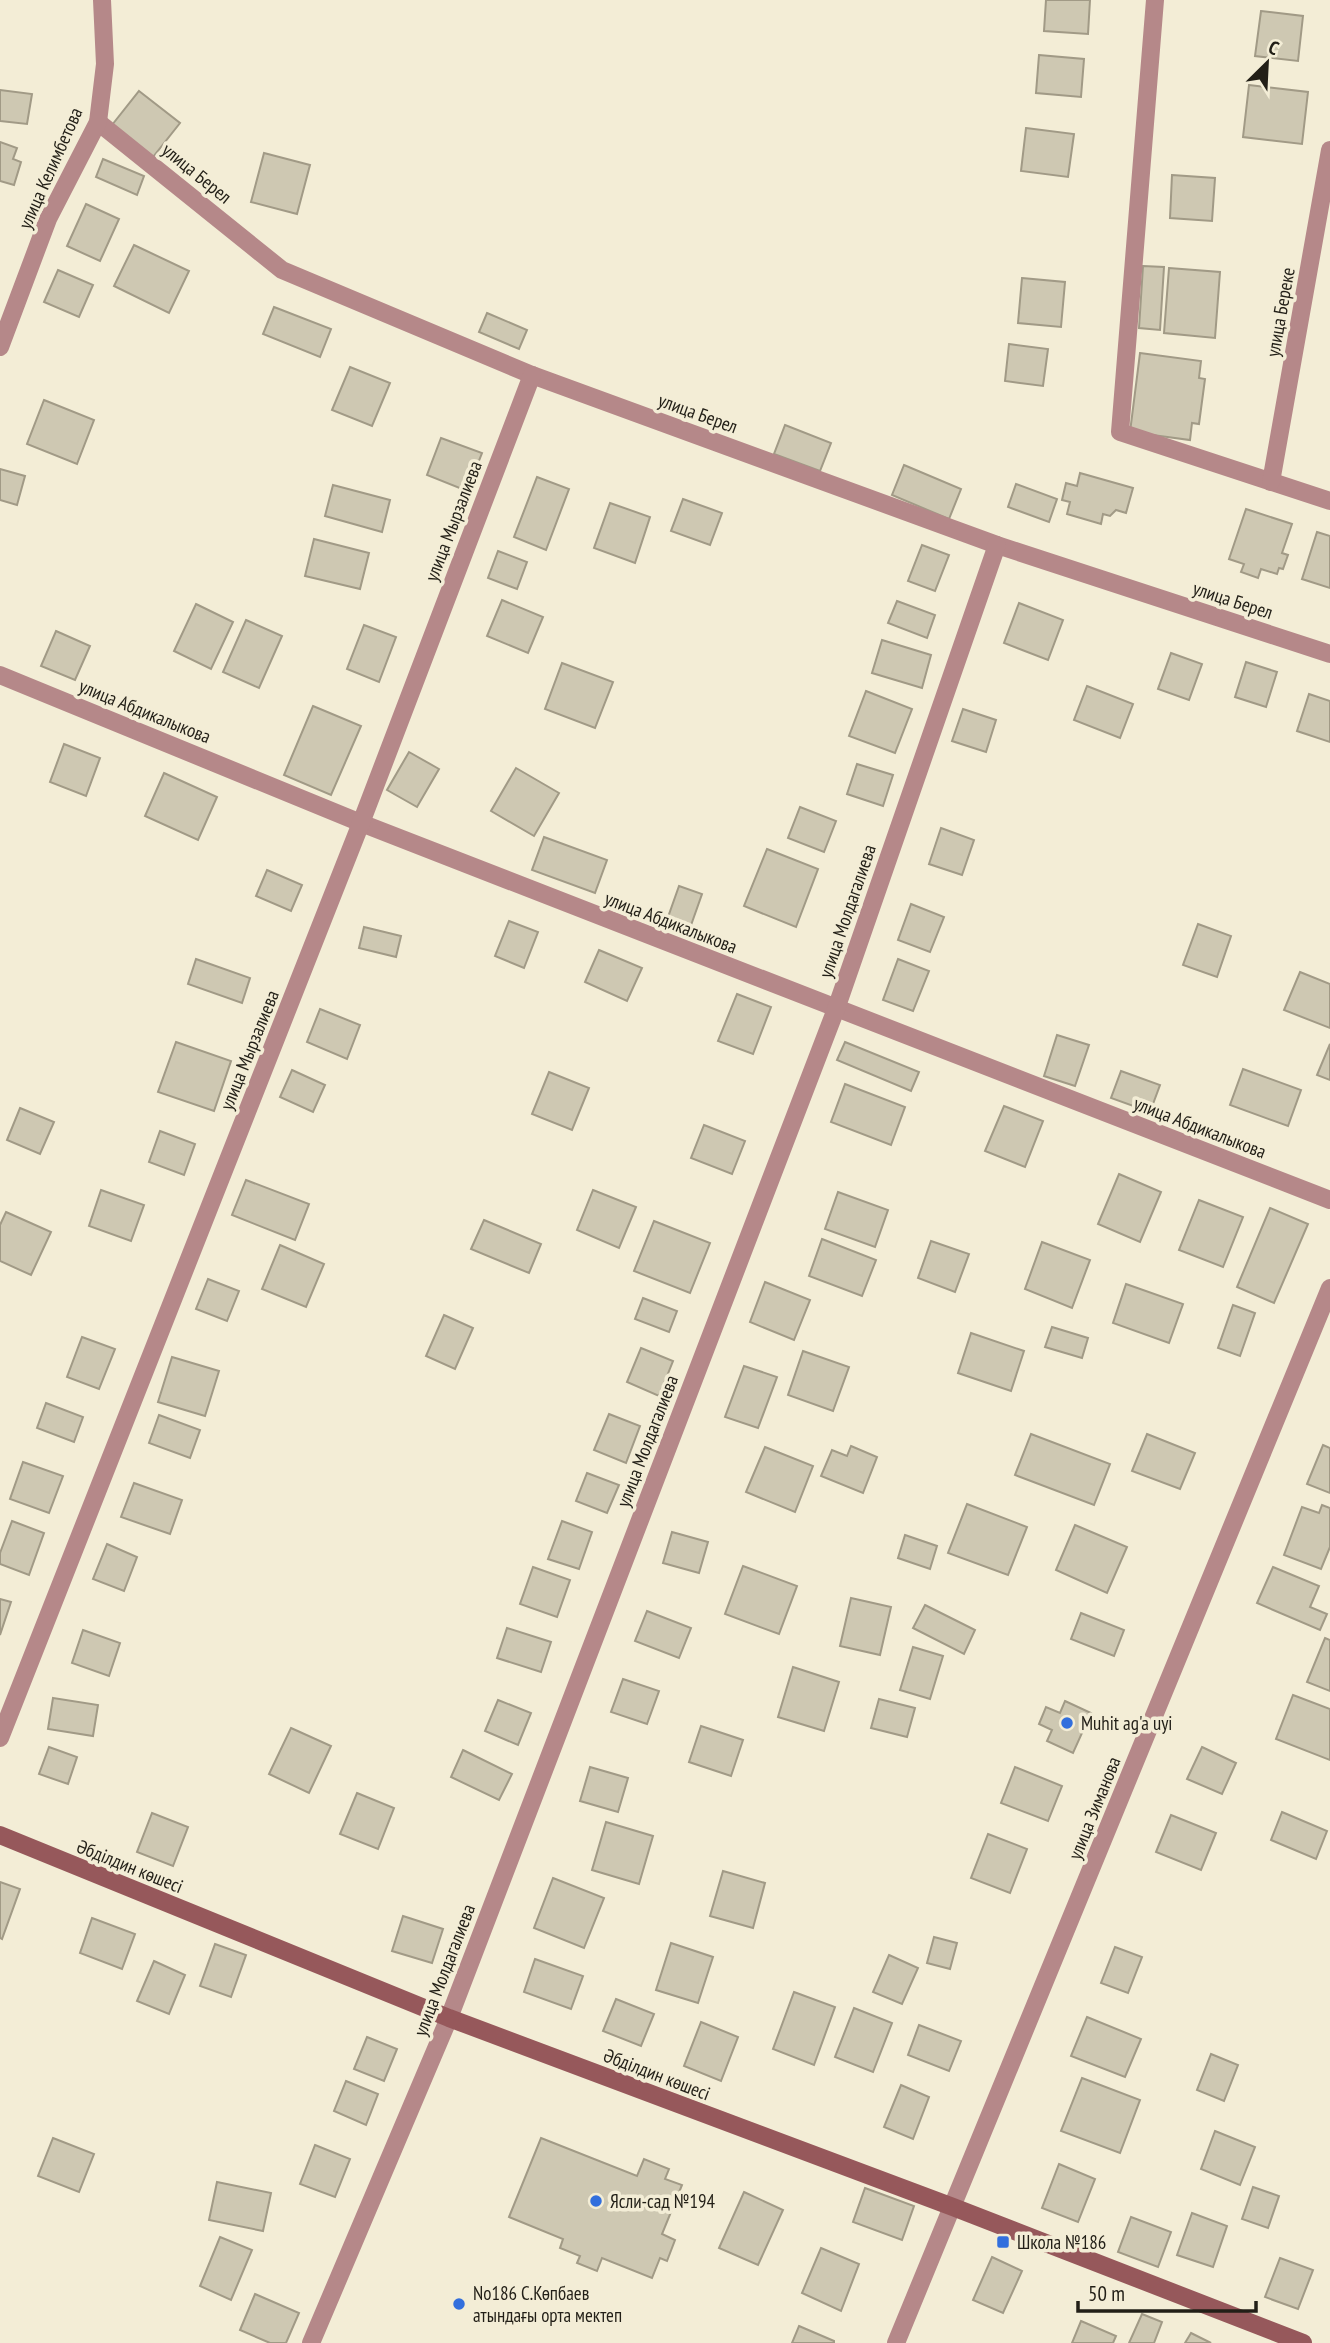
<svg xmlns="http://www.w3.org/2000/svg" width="1330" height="2343" viewBox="0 0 1330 2343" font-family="'PT Sans Narrow',sans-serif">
<rect width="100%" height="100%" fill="#f3edd6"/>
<g fill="#cec8b2" stroke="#a19a86" stroke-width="2">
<polygon points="1046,0 1090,0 1088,34 1044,31"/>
<polygon points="1261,11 1303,16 1298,61 1255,56"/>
<polygon points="1039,55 1084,59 1081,97 1036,93"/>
<polygon points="1249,85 1308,92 1302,144 1243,137"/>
<polygon points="0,90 32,94 27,124 0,121"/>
<polygon points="139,91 180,123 153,157 112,125"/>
<polygon points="1026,128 1074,134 1068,177 1021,171"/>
<polygon points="0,142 17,148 13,159 21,162 14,185 0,181"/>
<polygon points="264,153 310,165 297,214 251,202"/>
<polygon points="103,159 144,176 137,195 96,177"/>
<polygon points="1172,175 1215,178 1212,221 1170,218"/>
<polygon points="86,204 119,219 100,261 67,246"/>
<polygon points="134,245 189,271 169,313 114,286"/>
<polygon points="1143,266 1164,267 1160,330 1139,328"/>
<polygon points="1169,268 1220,272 1215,338 1164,333"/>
<polygon points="58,270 93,285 79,317 44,302"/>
<polygon points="1022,278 1065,282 1061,327 1018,323"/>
<polygon points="274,307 331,329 320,357 263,334"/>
<polygon points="487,313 527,330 519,349 479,332"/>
<polygon points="1009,344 1048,349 1043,386 1005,381"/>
<polygon points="1140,353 1201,361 1199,378 1205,379 1199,424 1192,423 1190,440 1130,432"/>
<polygon points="350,367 390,383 372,426 332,410"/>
<polygon points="44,400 94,420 77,464 27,444"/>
<polygon points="785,425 831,443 820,471 774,454"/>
<polygon points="441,438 482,453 467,491 427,475"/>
<polygon points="904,465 961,489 949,519 892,495"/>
<polygon points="0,469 25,476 17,505 0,500"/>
<polygon points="1080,473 1133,488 1126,513 1116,510 1110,516 1103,514 1101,524 1067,514 1070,502 1062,500 1066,483 1077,486"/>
<polygon points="537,477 569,489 546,550 514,537"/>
<polygon points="1016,484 1057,499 1049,522 1008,507"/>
<polygon points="333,485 390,500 382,532 325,516"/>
<polygon points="683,499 722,513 710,545 671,531"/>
<polygon points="610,503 650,517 635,563 594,548"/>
<polygon points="1246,509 1292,524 1282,553 1288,555 1283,569 1279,568 1277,574 1261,569 1258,578 1241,572 1244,564 1229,559"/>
<polygon points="1317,532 1330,536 1330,588 1302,579"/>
<polygon points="314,539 369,553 360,589 305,576"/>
<polygon points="922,545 949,555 935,591 908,581"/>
<polygon points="498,551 527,562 517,589 488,578"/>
<polygon points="502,600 543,617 528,653 487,636"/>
<polygon points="897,601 935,615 927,638 888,623"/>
<polygon points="1019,603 1063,620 1048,660 1004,643"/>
<polygon points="196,604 233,622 211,669 174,651"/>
<polygon points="246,620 282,636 259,688 223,672"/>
<polygon points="364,625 396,637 379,682 347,669"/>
<polygon points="56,631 90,646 75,680 41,666"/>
<polygon points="882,640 931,655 922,688 872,673"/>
<polygon points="1171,653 1202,664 1189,700 1158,689"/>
<polygon points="1246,662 1277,672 1266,707 1235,697"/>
<polygon points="562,663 613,682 595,728 545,709"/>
<polygon points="1087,686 1133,704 1120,738 1074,720"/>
<polygon points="866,691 912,709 895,753 849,736"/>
<polygon points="1309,694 1330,701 1330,742 1297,731"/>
<polygon points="313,706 361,726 331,795 284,775"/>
<polygon points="963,709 996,720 986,752 952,741"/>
<polygon points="64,744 100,758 86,796 50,782"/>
<polygon points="409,752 439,769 417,807 387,790"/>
<polygon points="857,764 893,775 883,806 847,794"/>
<polygon points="516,768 559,793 534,836 491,811"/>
<polygon points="164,773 217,797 198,840 145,816"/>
<polygon points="800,807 836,821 824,852 788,838"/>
<polygon points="941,828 974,840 962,875 929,864"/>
<polygon points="544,837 607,860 595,893 532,870"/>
<polygon points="767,849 818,869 796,927 744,906"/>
<polygon points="267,870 302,885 291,911 256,896"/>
<polygon points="679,886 702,894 690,928 667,920"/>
<polygon points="911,904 944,917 930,952 898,940"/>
<polygon points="509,921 538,932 524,968 495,956"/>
<polygon points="1198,924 1231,936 1217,977 1183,965"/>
<polygon points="364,927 401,936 396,957 359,948"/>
<polygon points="599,950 642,968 627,1001 585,982"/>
<polygon points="196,959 250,978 242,1003 188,984"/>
<polygon points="898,959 929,971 913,1011 883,1000"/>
<polygon points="1300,972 1330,984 1330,1028 1284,1010"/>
<polygon points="737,994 771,1007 753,1054 718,1041"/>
<polygon points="320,1009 360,1025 347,1059 307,1042"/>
<polygon points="1057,1035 1089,1045 1075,1086 1044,1076"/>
<polygon points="176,1042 231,1061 214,1111 158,1092"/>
<polygon points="845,1042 919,1072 911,1091 837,1060"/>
<polygon points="1330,1044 1330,1080 1317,1075"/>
<polygon points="1243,1069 1301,1090 1288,1126 1230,1105"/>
<polygon points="292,1070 325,1085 313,1112 280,1097"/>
<polygon points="1121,1071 1160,1085 1150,1112 1111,1098"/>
<polygon points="549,1072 589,1088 572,1130 532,1114"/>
<polygon points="845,1084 905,1107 891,1145 831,1122"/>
<polygon points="1004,1106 1043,1121 1025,1167 985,1151"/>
<polygon points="20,1108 54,1122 40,1154 7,1140"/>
<polygon points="704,1125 745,1141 732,1174 691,1158"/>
<polygon points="160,1131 195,1144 184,1175 149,1162"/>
<polygon points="1119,1174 1161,1192 1140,1242 1098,1224"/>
<polygon points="246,1180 309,1204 295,1240 232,1215"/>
<polygon points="101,1190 144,1205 131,1241 89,1226"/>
<polygon points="593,1190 636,1207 619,1248 577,1230"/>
<polygon points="838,1192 888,1210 875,1247 825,1229"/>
<polygon points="1199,1200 1243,1217 1223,1267 1179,1250"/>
<polygon points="1270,1208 1308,1224 1274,1303 1237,1287"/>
<polygon points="6,1212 51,1232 31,1275 0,1261 0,1225"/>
<polygon points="484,1220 541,1244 529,1273 471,1249"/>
<polygon points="654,1221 710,1243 690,1293 634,1271"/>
<polygon points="822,1239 876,1260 862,1296 809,1276"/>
<polygon points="931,1241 969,1254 955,1292 918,1278"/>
<polygon points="1042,1242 1090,1260 1072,1308 1025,1289"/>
<polygon points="280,1245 324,1264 306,1307 262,1289"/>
<polygon points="208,1279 239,1291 227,1321 196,1309"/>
<polygon points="765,1282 810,1300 794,1340 750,1322"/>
<polygon points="1126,1284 1183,1304 1169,1343 1113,1323"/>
<polygon points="643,1298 677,1311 669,1332 635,1319"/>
<polygon points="1233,1305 1255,1313 1240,1356 1218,1348"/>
<polygon points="444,1315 473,1328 455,1369 426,1356"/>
<polygon points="1052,1327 1088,1338 1082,1358 1045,1347"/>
<polygon points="971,1333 1024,1351 1011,1391 958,1373"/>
<polygon points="82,1337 115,1349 99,1389 67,1377"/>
<polygon points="641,1348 673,1361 659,1396 627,1382"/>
<polygon points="803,1351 849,1367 833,1411 788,1395"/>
<polygon points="172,1357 219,1371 205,1416 158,1402"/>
<polygon points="744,1366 777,1377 758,1428 725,1417"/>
<polygon points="46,1403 83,1417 74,1442 37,1428"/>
<polygon points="609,1414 640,1426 626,1463 594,1450"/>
<polygon points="159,1415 200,1430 190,1458 149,1443"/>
<polygon points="1031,1434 1110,1464 1094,1505 1015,1475"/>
<polygon points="1147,1434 1195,1453 1180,1489 1132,1471"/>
<polygon points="1323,1445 1330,1448 1330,1493 1307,1484"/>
<polygon points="851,1446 877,1457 863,1493 821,1476 832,1450 847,1456"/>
<polygon points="765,1447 813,1466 795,1512 746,1492"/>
<polygon points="23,1462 63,1476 49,1513 10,1499"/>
<polygon points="587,1473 619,1485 607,1513 576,1501"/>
<polygon points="134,1483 182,1500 170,1534 121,1517"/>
<polygon points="967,1504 1027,1527 1008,1575 948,1553"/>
<polygon points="1322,1505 1330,1508 1330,1547 1321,1569 1284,1555 1302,1507 1319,1513"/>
<polygon points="12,1521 44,1533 29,1575 0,1564 0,1553"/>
<polygon points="562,1521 592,1532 579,1569 548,1559"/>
<polygon points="1075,1525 1127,1547 1107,1593 1056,1570"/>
<polygon points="672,1532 708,1542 699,1573 663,1563"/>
<polygon points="905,1535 937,1546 930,1569 898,1558"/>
<polygon points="107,1544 137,1557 124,1591 93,1579"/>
<polygon points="743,1566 797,1586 779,1634 725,1614"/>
<polygon points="533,1567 570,1580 557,1617 520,1604"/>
<polygon points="1273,1567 1319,1586 1310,1607 1327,1614 1320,1630 1257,1603"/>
<polygon points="851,1598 891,1607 880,1655 840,1646"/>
<polygon points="0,1599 11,1602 0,1635"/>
<polygon points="925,1605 975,1630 964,1654 913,1628"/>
<polygon points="647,1611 691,1628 679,1658 635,1641"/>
<polygon points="1081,1613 1124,1630 1114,1656 1071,1639"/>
<polygon points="507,1628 551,1642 541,1672 497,1658"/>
<polygon points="83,1630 120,1643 109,1676 72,1663"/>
<polygon points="1325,1638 1330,1640 1330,1691 1307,1682"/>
<polygon points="913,1647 943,1656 930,1699 900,1690"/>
<polygon points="793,1667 839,1682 824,1731 778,1717"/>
<polygon points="623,1679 659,1691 647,1724 611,1712"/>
<polygon points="1293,1695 1330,1709 1330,1760 1276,1739"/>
<polygon points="53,1698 98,1705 93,1736 48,1729"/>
<polygon points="879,1699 915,1708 907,1737 871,1728"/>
<polygon points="498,1700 531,1713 518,1745 485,1731"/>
<polygon points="1065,1701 1091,1713 1073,1753 1047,1741 1052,1730 1039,1724 1046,1707 1060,1713"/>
<polygon points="701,1726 743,1740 731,1776 689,1762"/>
<polygon points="291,1728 331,1746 309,1793 269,1774"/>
<polygon points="49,1747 77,1757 68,1784 39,1774"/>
<polygon points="1202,1747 1236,1763 1222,1794 1187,1779"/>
<polygon points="463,1750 512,1774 499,1800 451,1777"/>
<polygon points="590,1767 628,1778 618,1812 580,1801"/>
<polygon points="1015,1767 1062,1786 1048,1821 1001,1803"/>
<polygon points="357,1793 394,1808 378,1849 340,1834"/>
<polygon points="1282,1812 1327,1831 1316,1859 1271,1840"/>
<polygon points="152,1813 188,1827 173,1866 137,1852"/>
<polygon points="1171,1815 1216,1833 1201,1870 1156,1852"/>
<polygon points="606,1822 653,1836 639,1884 592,1870"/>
<polygon points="988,1834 1027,1849 1010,1893 971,1878"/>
<polygon points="723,1871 765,1883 753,1928 710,1916"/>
<polygon points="553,1878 604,1898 584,1948 534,1928"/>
<polygon points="0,1882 20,1889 2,1939 0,1938"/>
<polygon points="403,1916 443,1929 432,1963 392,1951"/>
<polygon points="92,1918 135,1934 122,1969 80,1953"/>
<polygon points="934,1937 957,1943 950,1969 927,1963"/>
<polygon points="671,1943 713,1957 698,2003 656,1990"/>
<polygon points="215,1944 246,1955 231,1997 200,1986"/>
<polygon points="1115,1947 1142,1957 1128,1993 1101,1983"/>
<polygon points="889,1955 918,1968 902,2004 873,1992"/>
<polygon points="535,1959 583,1976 571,2009 524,1992"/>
<polygon points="154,1961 185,1975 169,2014 137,2001"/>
<polygon points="794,1992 835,2007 814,2065 773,2049"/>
<polygon points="616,1999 654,2014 641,2046 603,2031"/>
<polygon points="854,2008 892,2023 873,2072 835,2057"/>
<polygon points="1087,2017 1141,2039 1125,2077 1071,2056"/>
<polygon points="701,2022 738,2037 721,2081 684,2066"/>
<polygon points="919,2025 961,2041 949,2071 908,2055"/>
<polygon points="367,2037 397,2049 384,2081 354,2069"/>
<polygon points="1211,2054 1238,2065 1224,2101 1197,2090"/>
<polygon points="1082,2078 1140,2100 1120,2153 1061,2131"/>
<polygon points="346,2081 378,2094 366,2125 334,2111"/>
<polygon points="901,2085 929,2097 913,2139 884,2127"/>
<polygon points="1215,2131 1255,2147 1240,2185 1201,2169"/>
<polygon points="53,2138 94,2154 79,2192 38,2176"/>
<polygon points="541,2138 637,2176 644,2159 669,2169 665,2179 682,2185 662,2234 675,2240 667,2261 660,2258 652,2278 602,2258 597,2271 577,2263 580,2256 560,2248 563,2239 509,2217"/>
<polygon points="315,2145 350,2159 335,2197 300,2184"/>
<polygon points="1059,2164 1095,2179 1078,2222 1042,2208"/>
<polygon points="217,2182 271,2193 263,2231 209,2220"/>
<polygon points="1253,2187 1279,2196 1268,2228 1242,2219"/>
<polygon points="865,2188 914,2206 902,2240 853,2222"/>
<polygon points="744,2192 783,2210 758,2265 719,2248"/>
<polygon points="1192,2213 1227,2226 1213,2267 1177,2255"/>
<polygon points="1131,2217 1171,2232 1158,2267 1118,2252"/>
<polygon points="220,2237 252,2250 231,2300 200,2286"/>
<polygon points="821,2248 859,2264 841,2311 802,2293"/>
<polygon points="992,2257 1022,2271 1003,2313 973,2300"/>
<polygon points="1280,2258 1313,2270 1298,2309 1265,2297"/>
<polygon points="255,2294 299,2313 286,2343 270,2343 240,2330"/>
<polygon points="1142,2314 1162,2322 1154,2343 1129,2343"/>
<polygon points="1081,2321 1116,2336 1113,2343 1072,2343"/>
<polygon points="799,2326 834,2341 834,2343 792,2343"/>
<polygon points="1191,2333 1211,2343 1185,2343"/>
</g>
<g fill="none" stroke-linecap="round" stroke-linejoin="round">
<g stroke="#b58889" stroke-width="18">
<polyline points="1155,0 1120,432 1330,501"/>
<polyline points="98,122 282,270 532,375 997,545 1330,654"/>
<polyline points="0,347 48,219 98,122 105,64 102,0"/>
<polyline points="1271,482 1330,150"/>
<polyline points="0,675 361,823 1330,1200"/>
<polyline points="0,1738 361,823 532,375"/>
<polyline points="311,2343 449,2018 836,1009 997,545"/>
<polyline points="896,2343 1330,1288"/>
</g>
<polyline stroke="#96585b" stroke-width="18" points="0,1835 449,2018 953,2207 1303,2343"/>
</g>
<g fill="#326fdd" stroke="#f3edd6" stroke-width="2.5">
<circle cx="1067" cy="1723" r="7"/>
<circle cx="596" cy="2201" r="7"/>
<rect x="996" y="2235" width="14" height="14" rx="3.5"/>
<circle cx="459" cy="2304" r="7"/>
</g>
<g text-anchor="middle" stroke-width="7" stroke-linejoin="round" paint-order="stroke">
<g font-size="19" fill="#221f17" stroke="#f3edd6">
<text transform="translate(50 168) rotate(-66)" y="7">улица Келимбетова</text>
<text transform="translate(197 173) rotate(39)" y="7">улица Берел</text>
<text transform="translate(1280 312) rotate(-80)" y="7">улица Береке</text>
<text transform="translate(698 413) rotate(20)" y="7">улица Берел</text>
<text transform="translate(453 521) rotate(-69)" y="7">улица Мырзалиева</text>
<text transform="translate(1233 600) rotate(18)" y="7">улица Берел</text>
<text transform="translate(145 711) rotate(22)" y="7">улица Абдикалыкова</text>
<text transform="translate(847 911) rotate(-71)" y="7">улица Молдагалиева</text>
<text transform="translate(671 922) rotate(21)" y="7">улица Абдикалыкова</text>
<text transform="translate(249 1050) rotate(-68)" y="7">улица Мырзалиева</text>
<text transform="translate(1200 1127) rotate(21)" y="7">улица Абдикалыкова</text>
<text transform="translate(647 1441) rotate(-69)" y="7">улица Молдагалиева</text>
<text transform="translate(1094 1808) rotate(-68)" y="7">улица Зиманова</text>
<text transform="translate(130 1866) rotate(22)" y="7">Әбділдин көшесі</text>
<text transform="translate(444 1970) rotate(-69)" y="7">улица Молдагалиева</text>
<text transform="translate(657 2074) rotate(21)" y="7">Әбділдин көшесі</text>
</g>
<g font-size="19" fill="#221f17" stroke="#f3edd6" text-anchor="start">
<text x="1081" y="1730">Muhit ag'a uyi</text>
<text x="610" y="2208">Ясли-сад №194</text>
<text x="1017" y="2249">Школа №186</text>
<text x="473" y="2300">No186 С.Көпбаев<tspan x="473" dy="22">атындағы орта мектеп</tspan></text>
</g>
</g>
<g transform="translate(1267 63) rotate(24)" stroke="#f3edd6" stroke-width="5" paint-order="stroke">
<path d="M0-5L12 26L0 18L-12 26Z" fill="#221f17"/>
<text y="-10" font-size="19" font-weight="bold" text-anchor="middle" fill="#221f17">С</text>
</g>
<path d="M1078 2301v10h178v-10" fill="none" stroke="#221f17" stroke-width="3.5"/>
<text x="1088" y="2301" font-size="21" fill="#221f17" stroke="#f3edd6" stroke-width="5" paint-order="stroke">50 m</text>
</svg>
